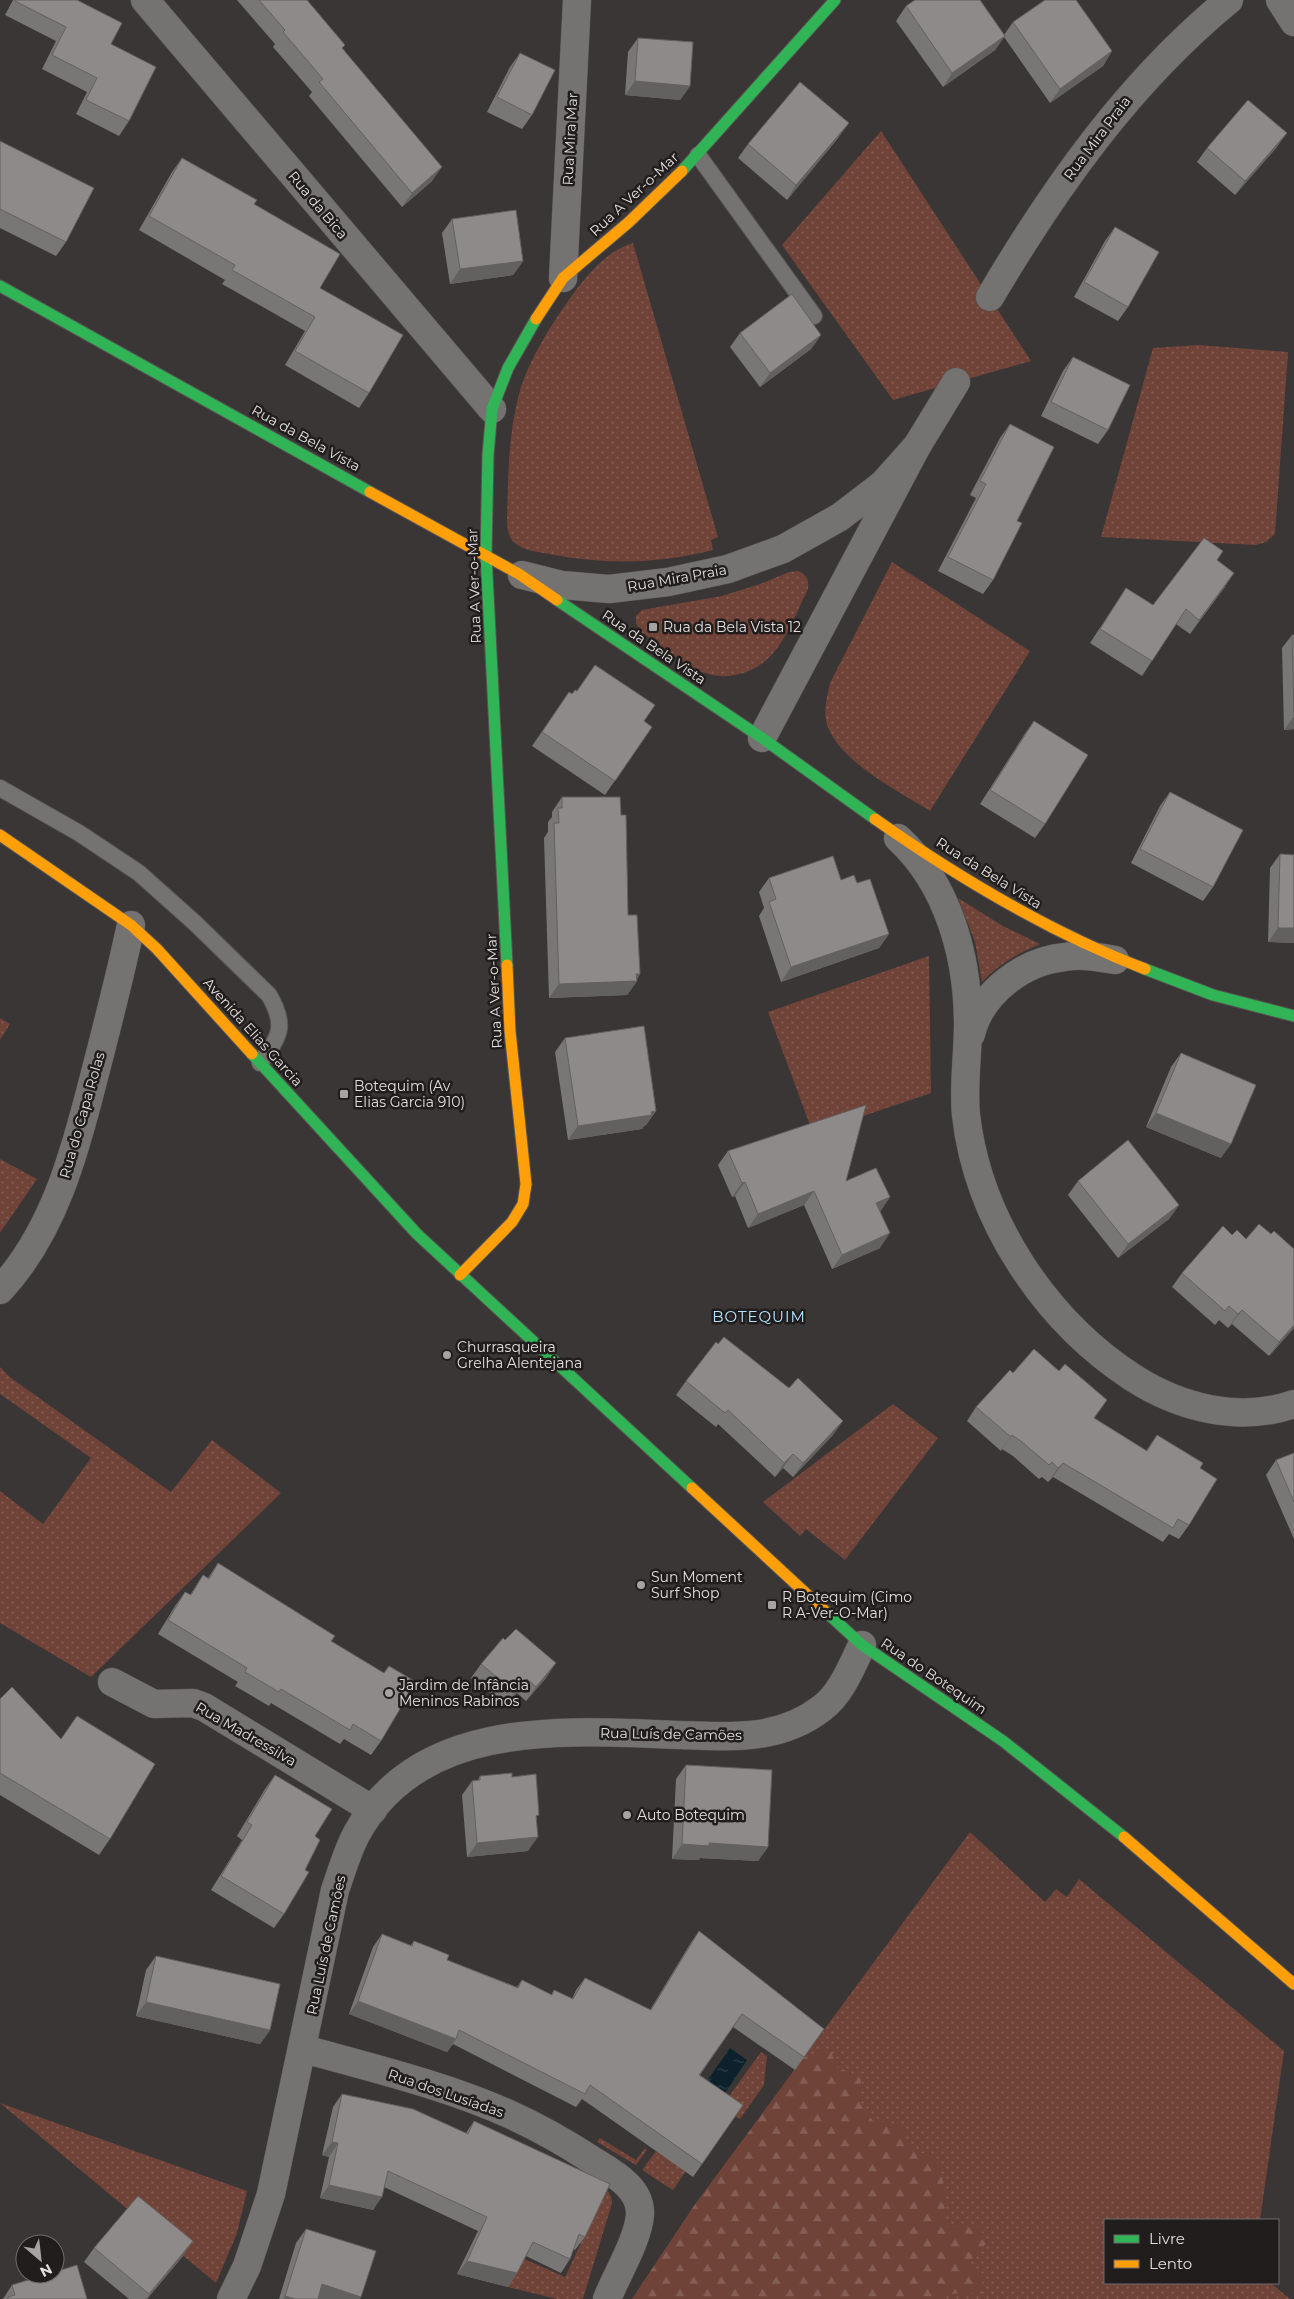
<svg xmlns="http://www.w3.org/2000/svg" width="1294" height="2299" viewBox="0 0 1294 2299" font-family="Montserrat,sans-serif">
<defs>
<pattern id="grass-dots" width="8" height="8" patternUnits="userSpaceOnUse" patternTransform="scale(1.25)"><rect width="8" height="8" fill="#704338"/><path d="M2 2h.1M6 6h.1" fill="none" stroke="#845e54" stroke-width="1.8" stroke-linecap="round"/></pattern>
<pattern id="forest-firs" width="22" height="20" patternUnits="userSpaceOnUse" patternTransform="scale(1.25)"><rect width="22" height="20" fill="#704338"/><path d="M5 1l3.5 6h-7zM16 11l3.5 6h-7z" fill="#845e54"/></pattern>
<pattern id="water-ripples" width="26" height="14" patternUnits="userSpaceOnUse" patternTransform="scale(1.25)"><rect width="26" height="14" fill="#0c212b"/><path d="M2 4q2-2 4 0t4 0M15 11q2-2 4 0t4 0" fill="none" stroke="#2f4149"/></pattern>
</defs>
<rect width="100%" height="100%" fill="#393635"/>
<g fill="url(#grass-dots)">
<polygon points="881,131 1031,361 893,400 782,245"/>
<path d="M633,243l85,294 -7,3 2,10c-54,14 -109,15 -164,4 -10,-2 -24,-3 -33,-10 -7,-5 -8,-13 -9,-20 1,-45 1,-94 14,-137 11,-33 32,-65 52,-93 15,-20 35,-44 60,-51z"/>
<polygon points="1199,345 1288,352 1275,534 1266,542 1256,545 1101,537 1153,348"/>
<path d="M892,562l138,89 -100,160c-33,-21 -89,-48 -103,-86 -4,-14 0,-28 3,-42z"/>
<path d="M798,571c9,4 11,9 10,18 -18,36 -29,78 -73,86 -12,3 -26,0 -38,-5 -20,-11 -38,-26 -57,-39l-4,-8v-7l6,-6 80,-14 38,-12 29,-12z"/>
<path d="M958,898l45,28 37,18c-22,9 -41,20 -58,38l-7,-40z"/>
<polygon points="929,956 931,1093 813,1133 768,1012"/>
<polygon points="0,1018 10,1024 0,1040"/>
<polygon points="0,1159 37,1179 0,1233"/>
<polygon points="0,1367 11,1378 171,1492 212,1440 281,1493 91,1677 0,1623 0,1491 43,1524 91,1458 0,1394"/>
<polygon points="893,1404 938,1438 845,1560 806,1529 800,1536 763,1502"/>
<polygon points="970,1832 1045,1902 1056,1889 1067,1897 1079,1879 1284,2051 1260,2220 1105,2220 1105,2283 1271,2283 1290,2299 632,2299 694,2206"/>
<polygon points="761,2052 767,2056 764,2085 740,2119 722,2106"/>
<polygon points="0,2103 247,2191 237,2233 216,2283"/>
<polygon points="600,2138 636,2160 645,2148 647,2150 636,2165 597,2142"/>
<polygon points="656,2151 686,2171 673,2190 642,2170"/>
<path d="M575,2170c14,8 37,15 37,33l-29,96h-26l-49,-12 14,-29 43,19 38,-81z"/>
</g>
<polygon fill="url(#forest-firs)" points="831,2049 835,2066 861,2078 860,2103 873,2121 901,2124 910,2151 935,2155 943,2181 946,2227 978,2227 988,2241 970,2262 983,2277 981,2293 940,2294 942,2299 632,2299 694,2206 804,2057"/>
<polygon fill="url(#water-ripples)" points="730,2048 747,2060 725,2093 707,2081"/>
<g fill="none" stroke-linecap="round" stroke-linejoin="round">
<g stroke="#575453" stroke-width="18">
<g id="lane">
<polyline points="698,155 814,316"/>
<path d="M0,788l79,45 60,40 56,50 74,72c18,31 11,41 -9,68"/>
</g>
</g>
<g stroke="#575453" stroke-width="29">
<g id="street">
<polyline points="145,0 492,409"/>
<polyline points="1280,0 1294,22"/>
<polyline points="563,278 577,0"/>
<path d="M990,297c65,-110 139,-215 239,-297"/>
<polyline points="522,575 562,585 609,589 668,582 728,569 783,549 840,517 883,484 917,446"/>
<polyline points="762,738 917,446 956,382"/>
<path d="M898,838c51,47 70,120 70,187 0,30 -5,60 -2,90 12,105 79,205 166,262 48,31 107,46 162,27"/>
<path d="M971,1034c10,-41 52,-73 94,-77 17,-3 33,0 50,3"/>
<path d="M0,1290c54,-58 75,-138 94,-213 13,-50 26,-101 37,-152"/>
<polyline points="112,1682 154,1704 193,1703 204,1707 373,1810"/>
<path d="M304,2049c68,19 140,36 205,65 29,13 57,29 83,46 19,12 49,27 48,54 -1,24 -24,62 -33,85"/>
<path d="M231,2299l16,-33 24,-72 64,-304c7,-19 12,-39 22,-57 63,-116 212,-102 324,-98 49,2 99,6 141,-27 19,-14 30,-42 40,-63"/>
</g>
</g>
<g stroke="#575453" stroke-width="13">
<g id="fast">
<polyline points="682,171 835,0"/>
<polyline points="0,286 370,492"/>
<polyline points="557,600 762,738 875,819"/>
<polyline points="507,965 486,555 488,455 492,409 508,368 536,319"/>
<polyline points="1145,969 1213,995 1294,1016"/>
<polyline points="252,1054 417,1234 692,1488"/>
<polyline points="825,1611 862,1645 1003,1741 1124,1837"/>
</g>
</g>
<g stroke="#575453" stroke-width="13">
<g id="slow">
<polyline points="536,319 563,278 629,222 682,171"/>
<polyline points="370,492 519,574 557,600"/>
<path d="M875,819c84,59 174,113 270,150"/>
<polyline points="0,835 131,925 157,949 252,1054"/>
<polyline points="460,1275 512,1222 523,1204 526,1184 510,1031 507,965"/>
<polyline points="692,1488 825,1611"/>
<polyline points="1124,1837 1294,1984"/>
</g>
</g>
<use href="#lane" stroke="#757372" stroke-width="16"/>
<use href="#street" stroke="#757372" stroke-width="28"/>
<use href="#fast" stroke="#30b455" stroke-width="11"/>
<use href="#slow" stroke="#ff9f0a" stroke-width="11"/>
</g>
<g fill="#797776">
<polygon points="13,0 77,0 111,44 129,121 119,136 76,114 87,92 42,69 56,41 5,15"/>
<polygon points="237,0 307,0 343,49 432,181 402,207 309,96 312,92 273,47 275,44"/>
<polygon points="906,6 1004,35 1013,22 1112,51 1103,66 1050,103 1004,37 995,50 943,87 896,21"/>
<polygon points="638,38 690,86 680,100 625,95 628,52"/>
<polygon points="520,53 532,115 522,129 487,112 510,67"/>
<polygon points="839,137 787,200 738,158 748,144"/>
<polygon points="0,141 66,242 56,256 0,228"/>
<polygon points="1277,147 1235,195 1197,162 1207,148"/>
<polygon points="182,158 254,204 320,288 369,393 359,408 285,365 305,331 222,284 225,280 139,230 172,172"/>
<polygon points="452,219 523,261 513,275 450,284 442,233"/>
<polygon points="1115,227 1128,307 1118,321 1074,297 1105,241"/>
<polygon points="740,333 821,335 811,349 760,387 730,347"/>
<polygon points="1073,357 1108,430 1098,444 1041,416 1063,371"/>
<polygon points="1010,424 993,580 983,594 938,571 976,498 970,495 1000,438"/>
<polygon points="1217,560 1225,587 1190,634 1176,624 1142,676 1090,643 1126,588 1153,605"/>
<polygon points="1292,635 1294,635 1294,729 1284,730 1282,648"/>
<polygon points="569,692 644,721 652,727 605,795 532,746"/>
<polygon points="1034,721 1045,824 1035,838 980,804 1024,735"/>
<polygon points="1170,792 1213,887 1203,901 1131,863 1160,806"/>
<polygon points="562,797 621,815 628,915 640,974 637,979 637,981 627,995 549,998 544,838 548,832 548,822 552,817 552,812"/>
<polygon points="1280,854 1294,855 1294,943 1268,942 1270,868"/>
<polygon points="769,878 841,880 857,883 889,934 879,948 781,982 759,916 764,908 759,892"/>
<polygon points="565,1038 656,1111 646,1125 644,1126 642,1129 568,1140 555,1052"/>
<polygon points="1181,1053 1221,1158 1146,1127 1171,1067"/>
<polygon points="728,1151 846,1181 890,1197 880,1211 880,1248 832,1269 804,1205 748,1228 735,1196 732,1197 718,1165"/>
<polygon points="1078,1181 1179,1205 1169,1219 1118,1258 1068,1195"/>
<polygon points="1182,1273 1294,1328 1269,1356 1232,1324 1228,1328 1219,1320 1215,1325 1172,1287"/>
<polygon points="1013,1373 1094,1418 1146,1451 1157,1435 1200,1468 1189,1525 1179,1539 1169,1534 1163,1542 1053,1477 1048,1482 1042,1477 1039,1479 1013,1456 1002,1449 1001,1451 967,1421 976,1407"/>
<polygon points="686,1381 833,1435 793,1477 783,1468 775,1477 718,1424 716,1427 676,1395"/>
<polygon points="1294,1453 1294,1539 1266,1475 1276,1460"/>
<polygon points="218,1563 331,1641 381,1741 371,1755 344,1739 340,1744 271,1703 269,1706 235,1686 238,1682 158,1634 175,1606 185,1592 190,1595 203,1575 208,1578"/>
<polygon points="481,1664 546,1678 526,1701 517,1693 505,1706 471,1678"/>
<polygon points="0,1699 110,1839 99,1855 0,1795"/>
<polygon points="686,1765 768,1847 758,1861 700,1858 699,1860 672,1859 676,1779"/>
<polygon points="275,1775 315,1836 305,1870 284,1914 274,1928 211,1890 242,1840 237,1836 265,1789"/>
<polygon points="480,1776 512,1777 537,1818 528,1851 467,1857 462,1795 472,1781 478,1780"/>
<polygon points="699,1931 824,2029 795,2070 733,2027 700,2075 743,2105 693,2177 582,2099 576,2107 453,2044 447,2052 349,2014 373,1947 382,1934 410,1946 414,1941 447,1960 517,1987 522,1980 551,1995 554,1990 572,1999 576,1990 585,1978 650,2010 690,1944"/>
<polygon points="156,1956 270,2030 260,2044 136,2016 146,1970"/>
<polygon points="342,2094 466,2133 474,2121 585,2237 575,2250 573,2249 570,2259 561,2273 526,2256 517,2273 508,2287 457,2274 478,2231 384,2187 373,2210 320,2198 329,2157 322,2155 333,2107"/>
<polygon points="306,2229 360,2299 279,2299 296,2243"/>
<polygon points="94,2248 183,2256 147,2299 129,2299 84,2262"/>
<polygon points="12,2285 87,2299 3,2299"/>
</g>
<g fill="#636160">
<polygon points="1005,36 995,50 943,87 952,73"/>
<polygon points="1112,51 1103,66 1050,103 1060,89"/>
<polygon points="635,81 690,86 680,100 625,95"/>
<polygon points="849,123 839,137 787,200 796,185"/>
<polygon points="1287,133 1277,147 1235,195 1245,181"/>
<polygon points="442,167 432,181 402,207 412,193"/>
<polygon points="523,261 513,275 450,284 460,269"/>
<polygon points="821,335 811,349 760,387 770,373"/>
<polygon points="1234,573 1225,587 1190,634 1199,620"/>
<polygon points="1294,716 1294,729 1284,730"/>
<polygon points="1278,928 1294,928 1294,943 1268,942"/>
<polygon points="889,934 879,948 781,982 791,967"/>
<polygon points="636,974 640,974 635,981 637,981 627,995 549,998 559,984"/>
<polygon points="656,1111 646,1125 644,1126 642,1129 568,1140 578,1126"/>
<polygon points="1156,1113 1231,1144 1221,1158 1146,1127"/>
<polygon points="745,1182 735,1196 732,1197 742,1183"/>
<polygon points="814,1191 804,1205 748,1228 758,1214"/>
<polygon points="890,1197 880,1212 876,1203"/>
<polygon points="1179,1205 1169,1219 1118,1258 1128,1244"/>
<polygon points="890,1233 880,1248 832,1269 842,1255"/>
<polygon points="1242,1310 1232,1324 1228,1328 1238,1314"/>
<polygon points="1294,1325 1294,1328 1269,1356 1279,1342"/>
<polygon points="843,1421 833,1435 793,1477 803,1463"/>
<polygon points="1012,1435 1002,1449 1001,1451 1011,1437"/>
<polygon points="793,1454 783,1468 775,1477 784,1463"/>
<polygon points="1063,1463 1053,1477 1048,1482 1058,1468"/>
<polygon points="556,1663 546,1678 526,1701 536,1687"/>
<polygon points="527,1679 517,1693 505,1706 515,1692"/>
<polygon points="538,1837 528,1851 467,1857 477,1843"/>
<polygon points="709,1843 768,1847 758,1861 700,1858 699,1860 672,1859 682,1844"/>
<polygon points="358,2001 456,2039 447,2052 349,2014"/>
<polygon points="146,2002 270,2030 260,2044 136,2016"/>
<polygon points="332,2142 338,2143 329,2157 322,2155"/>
<polygon points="329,2185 382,2197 373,2210 320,2198"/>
<polygon points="193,2241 183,2256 147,2299 146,2299"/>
<polygon points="467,2261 517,2273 508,2287 457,2274"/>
<polygon points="322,2284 361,2297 360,2299 314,2299"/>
<polygon points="285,2296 296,2299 283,2299"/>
</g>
<g fill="#8d8a89" stroke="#636160">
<polygon points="15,0 77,0 122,23 111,44 156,67 129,121 86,100 97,78 52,55 66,27 15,1"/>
<polygon points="259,0 307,0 345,45 342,48 442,167 412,193 319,82 323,79 283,32 285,30"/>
<polygon points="915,0 980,0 1005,36 952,73 906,6"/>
<polygon points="1045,0 1076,0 1112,51 1060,89 1013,22"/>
<polygon points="638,38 693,42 690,86 635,81"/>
<polygon points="520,53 555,70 532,115 497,97"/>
<polygon points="800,82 849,123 796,185 748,144"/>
<polygon points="1248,100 1287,133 1245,181 1207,148"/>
<polygon points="0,141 94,188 66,242 0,209"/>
<polygon points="182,158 257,200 254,204 340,254 320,288 403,335 369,393 295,351 315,317 232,270 235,265 149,216"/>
<polygon points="516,210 523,261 460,269 452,219"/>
<polygon points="1115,227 1159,252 1128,307 1084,282"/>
<polygon points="792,294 821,335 770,373 740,333"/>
<polygon points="1073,357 1130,385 1108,430 1051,402"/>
<polygon points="1010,424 1054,447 1017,521 1022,523 993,580 948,557 986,484 980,481"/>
<polygon points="1204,538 1223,551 1217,560 1234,573 1199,620 1186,609 1152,661 1100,629 1126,588 1153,605"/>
<polygon points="1292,635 1294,635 1294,716"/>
<polygon points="595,665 655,705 644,721 652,727 615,781 542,732 569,692 572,694 575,690 577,691"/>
<polygon points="1034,721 1088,755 1045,824 990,790"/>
<polygon points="1170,792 1243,830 1213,887 1140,849"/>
<polygon points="562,797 620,797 621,815 626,815 628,915 637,915 640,974 636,974 637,981 559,984 554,823 559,823 558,808 562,808"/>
<polygon points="1280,854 1294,855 1294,928 1278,928"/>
<polygon points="833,856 841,880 854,875 857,883 870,879 889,934 791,967 769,902 776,899 769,878"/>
<polygon points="644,1026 656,1111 651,1112 652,1115 578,1126 565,1038"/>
<polygon points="1181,1053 1256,1085 1231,1144 1156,1113"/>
<polygon points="866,1105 846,1181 876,1168 890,1197 876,1203 890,1233 842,1255 814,1191 758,1214 745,1182 742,1183 728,1151"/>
<polygon points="1128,1140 1179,1205 1128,1244 1078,1181"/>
<polygon points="1259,1224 1271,1234 1274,1231 1294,1249 1294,1325 1279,1342 1242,1310 1238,1314 1229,1306 1225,1311 1182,1273 1223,1226 1232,1235 1237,1230 1246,1239"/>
<polygon points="724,1337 789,1388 798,1378 843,1421 803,1463 793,1454 784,1463 728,1410 725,1413 686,1381 716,1342 718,1344"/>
<polygon points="1034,1349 1059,1371 1065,1364 1107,1400 1094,1418 1147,1451 1157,1435 1203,1463 1200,1468 1217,1479 1189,1525 1178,1519 1173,1528 1063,1463 1058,1468 1052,1462 1049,1465 1022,1442 1012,1435 1011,1437 976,1407 1010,1370 1013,1373"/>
<polygon points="1294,1453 1294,1502 1276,1460"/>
<polygon points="218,1563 335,1636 331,1641 384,1673 389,1666 416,1682 381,1741 353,1724 350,1730 281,1689 279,1692 245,1672 247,1668 168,1620 185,1592 191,1595 203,1575 209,1579"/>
<polygon points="516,1629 556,1663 536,1687 527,1679 515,1692 481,1664 503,1638 505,1640"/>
<polygon points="12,1687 61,1739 77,1716 155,1764 110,1839 0,1773 0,1699"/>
<polygon points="686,1765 772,1770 768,1847 709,1843 709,1846 682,1844"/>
<polygon points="512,1773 512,1777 536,1774 539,1815 536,1816 538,1837 477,1843 472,1781 480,1780 480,1776"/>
<polygon points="275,1775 332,1809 315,1836 320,1840 305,1870 309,1872 284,1914 221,1876 252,1825 247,1822"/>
<polygon points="699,1931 824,2029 804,2057 742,2014 699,2075 743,2105 702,2164 590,2085 585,2094 459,2030 456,2039 358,2001 382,1934 412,1946 414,1941 432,1948 449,1955 447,1960 518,1988 522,1980 552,1995 554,1990 573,1999 585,1978 651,2010"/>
<polygon points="156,1956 280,1984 270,2030 146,2002"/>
<polygon points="342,2094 413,2109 468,2134 474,2121 610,2184 585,2237 579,2234 570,2259 533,2242 517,2273 467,2261 487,2217 388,2171 382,2197 329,2185 338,2143 332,2142"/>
<polygon points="138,2196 193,2241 149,2294 94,2248"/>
<polygon points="306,2229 376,2251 361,2297 322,2284 318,2299 296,2299 285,2296"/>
<polygon points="77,2265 87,2299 8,2299 8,2297 15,2295 12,2285 48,2274 55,2274 55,2272"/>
</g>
<g fill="#a7a3a2" stroke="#201d1c" stroke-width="2">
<rect x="648" y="622" width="10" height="10" rx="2.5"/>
<rect x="339" y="1089" width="10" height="10" rx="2.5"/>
<circle cx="447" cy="1355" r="5"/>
<circle cx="641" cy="1585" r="5"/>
<rect x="767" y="1600" width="10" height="10" rx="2.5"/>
<circle cx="389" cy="1693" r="5"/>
<circle cx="627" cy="1815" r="5"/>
</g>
<g text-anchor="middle" stroke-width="5" stroke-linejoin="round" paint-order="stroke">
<g font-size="14" fill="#e2dedd" stroke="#201d1c">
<text transform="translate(1097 138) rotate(-53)" y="5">Rua Mira Praia</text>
<text transform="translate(570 139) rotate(-87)" y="5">Rua Mira Mar</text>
<text transform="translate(634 194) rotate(-43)" y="5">Rua A Ver-o-Mar</text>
<text transform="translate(318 205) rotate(50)" y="5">Rua da Bica</text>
<text transform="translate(306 438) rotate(29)" y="5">Rua da Bela Vista</text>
<text transform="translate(677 578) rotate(-10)" y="5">Rua Mira Praia</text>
<text transform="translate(474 586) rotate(-92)" y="5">Rua A Ver-o-Mar</text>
<text transform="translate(654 647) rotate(34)" y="5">Rua da Bela Vista</text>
<text transform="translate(989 873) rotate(32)" y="5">Rua da Bela Vista</text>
<text transform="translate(494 991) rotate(-93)" y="5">Rua A Ver-o-Mar</text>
<text transform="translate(253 1032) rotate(48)" y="5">Avenida Elias Garcia</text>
<text transform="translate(82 1115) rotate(-74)" y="5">Rua do Capa Rolas</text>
<text transform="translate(934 1676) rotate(34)" y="5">Rua do Botequim</text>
<text transform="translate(246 1734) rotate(30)" y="5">Rua Madressilva</text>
<text transform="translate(671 1734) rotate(1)" y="5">Rua Luís de Camões</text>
<text transform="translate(326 1945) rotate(-78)" y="5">Rua Luís de Camões</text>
<text transform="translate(446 2093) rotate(19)" y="5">Rua dos Lusíadas</text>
</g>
<g font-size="14" fill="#e2dedd" stroke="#201d1c" text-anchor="start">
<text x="663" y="632">Rua da Bela Vista 12</text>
<text x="354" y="1091">Botequim (Av<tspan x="354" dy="16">Elias Garcia 910)</tspan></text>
<text x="457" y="1352">Churrasqueira<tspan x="457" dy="16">Grelha Alentejana</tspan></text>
<text x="651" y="1582">Sun Moment<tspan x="651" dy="16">Surf Shop</tspan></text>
<text x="782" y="1602">R Botequim (Cimo<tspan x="782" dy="16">R A-Ver-O-Mar)</tspan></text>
<text x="399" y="1690">Jardim de Infância<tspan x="399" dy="16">Meninos Rabinos</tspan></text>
<text x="637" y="1820">Auto Botequim</text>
</g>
<g font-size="15" letter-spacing="1" fill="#b5e3fd" stroke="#201d1c">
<text x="759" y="1322">BOTEQUIM</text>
</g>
</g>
<rect x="1104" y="2219" width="175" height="65" fill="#201d1c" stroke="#6e6a69"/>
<rect x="1114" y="2235" width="25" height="8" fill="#30b455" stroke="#6e6a69"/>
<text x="1149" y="2244" font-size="15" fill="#e2dedd">Livre</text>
<rect x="1114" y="2260" width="25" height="8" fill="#ff9f0a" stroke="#6e6a69"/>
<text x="1149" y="2269" font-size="15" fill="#e2dedd">Lento</text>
<g transform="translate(40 2259) rotate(152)"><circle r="24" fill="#201d1c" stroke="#6e6a69"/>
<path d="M0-4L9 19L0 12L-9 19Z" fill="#a7a3a2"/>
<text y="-8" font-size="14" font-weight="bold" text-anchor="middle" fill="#e2dedd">N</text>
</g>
</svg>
